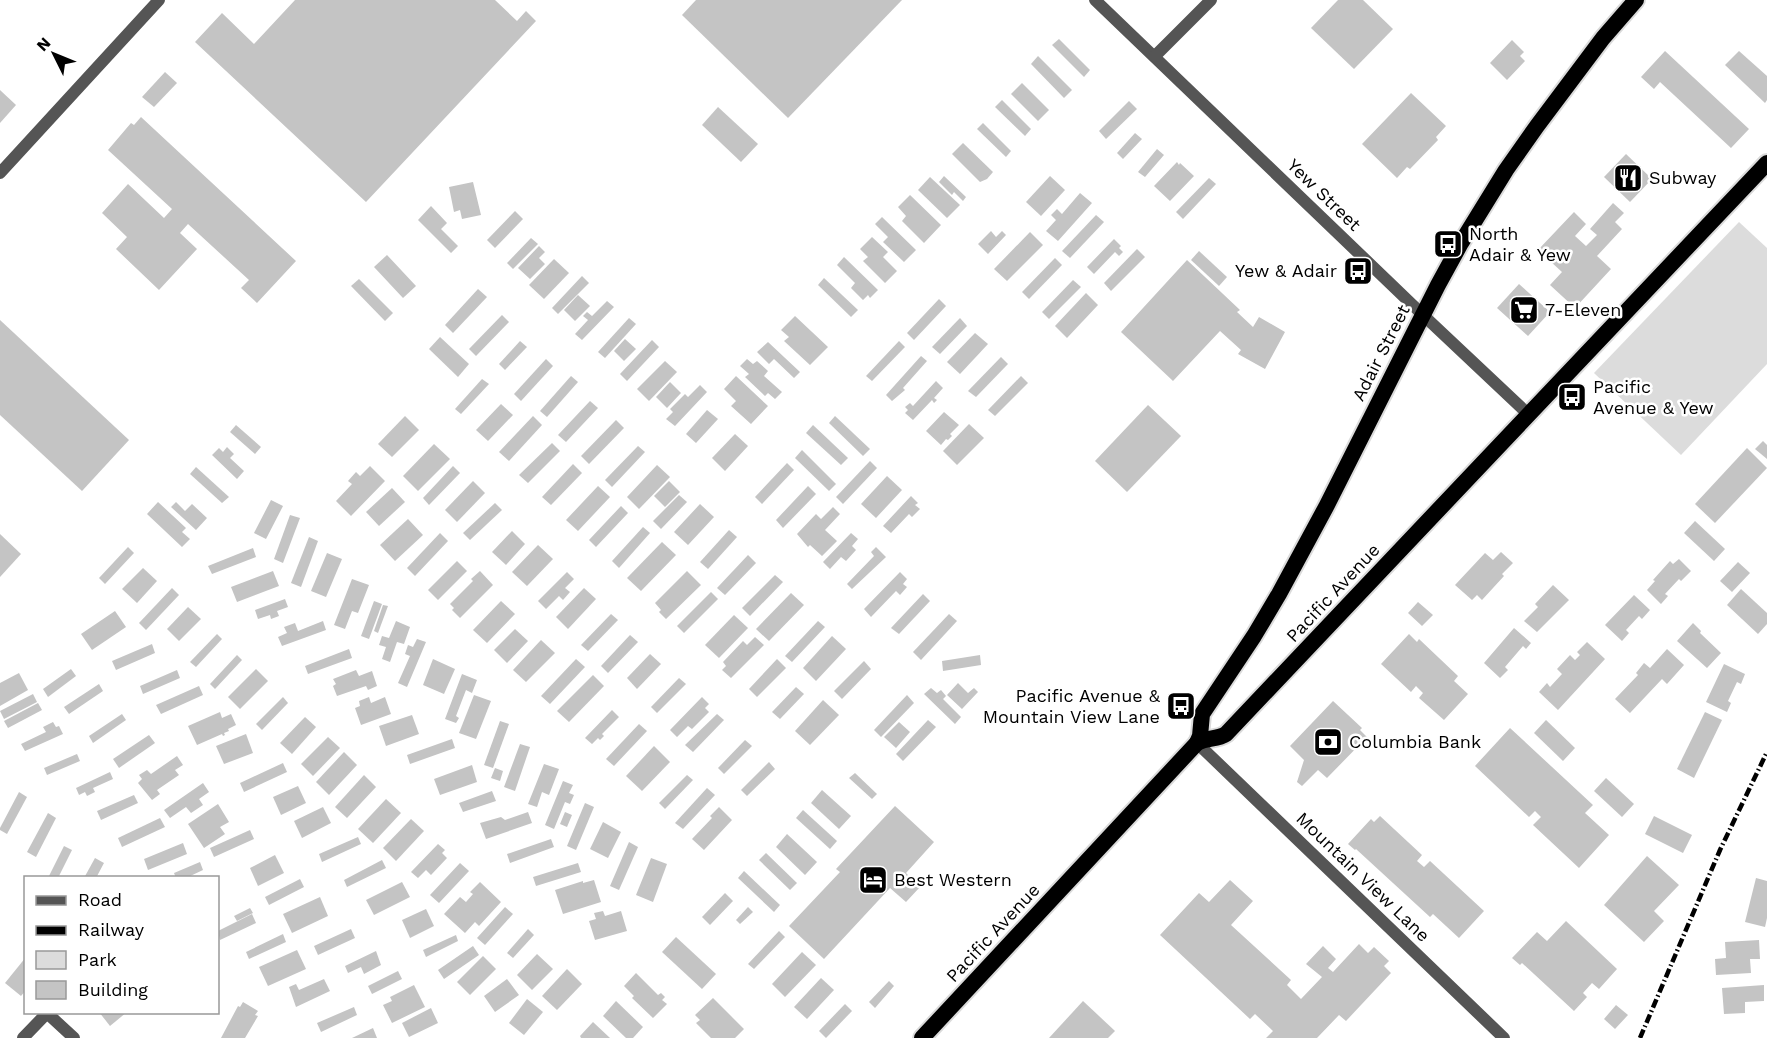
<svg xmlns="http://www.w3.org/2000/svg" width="1767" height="1038" viewBox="0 0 1767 1038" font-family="'Work Sans',sans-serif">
<rect width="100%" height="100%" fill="#fff"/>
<polygon fill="#dcdcdc" points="1739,222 1767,248 1767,364 1681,455 1594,373"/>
<g fill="#c4c4c4">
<polygon points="295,0 495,0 517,21 526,11 536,21 366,202 195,42 222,13 254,44"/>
<polygon points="696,0 902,0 788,118 682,15"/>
<polygon points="1338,0 1363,0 1393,29 1354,69 1311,28"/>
<polygon points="1059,39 1090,70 1084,77 1052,45"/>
<polygon points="1512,40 1524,52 1520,56 1525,61 1507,80 1490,63"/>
<polygon points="1665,51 1749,129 1731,148 1660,82 1654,89 1641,77"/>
<polygon points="1739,51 1767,76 1767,100 1765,103 1725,65"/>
<polygon points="1038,56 1072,90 1064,98 1031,64"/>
<polygon points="165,72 177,83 154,107 142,97"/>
<polygon points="1022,83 1049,110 1038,121 1011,94"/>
<polygon points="0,90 16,105 0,123"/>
<polygon points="1411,93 1446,126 1436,137 1438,140 1410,169 1407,167 1397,178 1362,144"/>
<polygon points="1002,100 1031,129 1025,136 995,107"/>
<polygon points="1129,101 1137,109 1106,139 1099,131"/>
<polygon points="718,107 758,144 741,162 702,125"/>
<polygon points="141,117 296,261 257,303 241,288 249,280 188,224 180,233 197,249 159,290 116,249 127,237 102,213 128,184 164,218 172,209 108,150 131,123 134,125"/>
<polygon points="983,123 1011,151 1006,157 977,129"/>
<polygon points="1135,133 1142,139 1123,159 1117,153"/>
<polygon points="963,143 993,172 987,179 980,182 952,154"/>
<polygon points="1157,149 1164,155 1145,177 1138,172"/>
<polygon points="1626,154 1652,179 1630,202 1604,177"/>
<polygon points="1177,162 1179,165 1180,163 1194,176 1170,201 1154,186"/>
<polygon points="944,176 966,197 963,201 954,192 952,195 939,182"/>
<polygon points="1050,176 1065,190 1041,216 1026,202"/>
<polygon points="930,177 960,205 947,218 918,190"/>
<polygon points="1209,178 1216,184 1183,219 1176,212"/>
<polygon points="473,182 481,215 462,219 460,210 454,212 449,187"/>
<polygon points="1080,193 1092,203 1058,241 1046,231 1056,220 1051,215 1057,209 1062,214"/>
<polygon points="910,195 941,225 924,243 902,221 906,216 898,207"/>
<polygon points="1613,203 1624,213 1615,222 1622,229 1597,256 1611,269 1575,308 1550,285 1562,272 1538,250 1574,212 1586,224 1575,236 1586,246 1597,235 1590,229"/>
<polygon points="431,206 447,223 441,229 458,246 451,253 418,220"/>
<polygon points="515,211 523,219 495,248 487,240"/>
<polygon points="1096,215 1104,222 1070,258 1062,251"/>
<polygon points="882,217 916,250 904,262 883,242 888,237 875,224"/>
<polygon points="991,231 996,237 1002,231 1006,235 988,254 978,244"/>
<polygon points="1030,232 1043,245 1007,281 994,269"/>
<polygon points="872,237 888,252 883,257 897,271 885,283 863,261 868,257 860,249"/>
<polygon points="531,238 538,244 513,269 507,263"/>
<polygon points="1114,239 1121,246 1119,248 1123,252 1119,256 1115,252 1094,274 1087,267"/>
<polygon points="539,246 545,252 539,258 545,264 530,279 518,268"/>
<polygon points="1137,249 1145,257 1111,291 1104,283"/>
<polygon points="1199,251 1227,277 1219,286 1191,260"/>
<polygon points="387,255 416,286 403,298 374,267"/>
<polygon points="844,257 878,290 870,298 868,295 863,300 851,288 855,283 837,265"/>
<polygon points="1055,258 1062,265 1029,299 1022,292"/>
<polygon points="554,259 569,273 544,299 529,285"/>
<polygon points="1187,260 1240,310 1237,312 1253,327 1259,317 1285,332 1265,369 1238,354 1241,350 1220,331 1173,381 1121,332"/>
<polygon points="582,276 589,283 558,314 552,308"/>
<polygon points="824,278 858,310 851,317 818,285"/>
<polygon points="359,279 393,313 385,321 351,286"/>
<polygon points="1073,280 1081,287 1049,319 1042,312"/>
<polygon points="1519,284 1550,312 1528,336 1497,308"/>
<polygon points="478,289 487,297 453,333 445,325"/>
<polygon points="1086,293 1098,305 1067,338 1055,326"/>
<polygon points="578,295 590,306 575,321 564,310"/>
<polygon points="939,299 946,306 914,340 907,333"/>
<polygon points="607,301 614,307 582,340 575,334 588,320 583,316 587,312 592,316"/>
<polygon points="502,315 509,322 476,356 469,349"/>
<polygon points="795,316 828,347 810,365 784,341 789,337 781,330"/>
<polygon points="629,318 636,324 605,358 598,352"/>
<polygon points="960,318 967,326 940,354 932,347"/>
<polygon points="0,320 129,440 82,491 0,415"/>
<polygon points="975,333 988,344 960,374 947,362"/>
<polygon points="440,337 469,364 458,377 429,349"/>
<polygon points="625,339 636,349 624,361 614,351"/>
<polygon points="652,340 659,347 627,381 620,374"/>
<polygon points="520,341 527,347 505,370 499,364"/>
<polygon points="899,341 905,347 872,381 866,376"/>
<polygon points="768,342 800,372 794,378 774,359 769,364 757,352"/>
<polygon points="921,356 927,361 903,388 905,390 892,401 886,395"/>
<polygon points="1001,357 1008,364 976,397 968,391"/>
<polygon points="546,359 553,366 521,401 514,394"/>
<polygon points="747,359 753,364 757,361 768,371 764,376 782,392 775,399 768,393 765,396 745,377 749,374 740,366"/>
<polygon points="665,361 677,372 649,401 637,389"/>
<polygon points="571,376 578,382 547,417 540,411"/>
<polygon points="736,376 768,406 751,424 731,406 736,401 724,389"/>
<polygon points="1021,376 1028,383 995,416 988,410"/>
<polygon points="482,379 489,384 461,414 455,409"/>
<polygon points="936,381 943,388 934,398 937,400 934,403 932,400 913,420 905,413 908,410 905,407 910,403 913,406"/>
<polygon points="670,382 681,393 667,408 656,397"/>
<polygon points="700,385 707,392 675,426 666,419 673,412 670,409 685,394 688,397"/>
<polygon points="590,401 598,408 566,442 558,435"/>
<polygon points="501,404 513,415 488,441 476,430"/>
<polygon points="1148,405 1181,436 1127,492 1095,461"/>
<polygon points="707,410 718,419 696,443 686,434"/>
<polygon points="944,412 959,425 950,434 952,436 948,440 946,439 941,445 926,431"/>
<polygon points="405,416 419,430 392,457 378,444"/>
<polygon points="533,416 542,425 509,461 499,452"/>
<polygon points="835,416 870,449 863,456 829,423"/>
<polygon points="616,420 624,428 589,464 581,456"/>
<polygon points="969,424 984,438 957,465 943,451"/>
<polygon points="236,425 261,447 255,454 230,432"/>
<polygon points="813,425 848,458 841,465 806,433"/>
<polygon points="735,434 748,446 725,471 712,458"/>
<polygon points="1763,441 1767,445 1767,459 1755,449"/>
<polygon points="552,443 560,451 528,483 519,475"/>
<polygon points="434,444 450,459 418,491 403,476"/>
<polygon points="638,446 645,452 612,487 605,480"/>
<polygon points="227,447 234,454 230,458 244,471 237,479 212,455 219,448 223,452"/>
<polygon points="1747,448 1767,468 1715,523 1695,504"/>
<polygon points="802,450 836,484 829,491 795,458"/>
<polygon points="870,461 877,468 843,504 836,497"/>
<polygon points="787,463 794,470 762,504 755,497"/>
<polygon points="573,464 582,473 551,505 542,497"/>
<polygon points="657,465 670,477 639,509 627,497"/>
<polygon points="370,466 385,481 351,516 336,501 352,484 348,481 356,472 360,476"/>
<polygon points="453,466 460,473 429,505 423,498"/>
<polygon points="196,467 229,497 222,503 190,474"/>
<polygon points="887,476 902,490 876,518 861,504"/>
<polygon points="473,481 485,493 457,522 445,510"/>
<polygon points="669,481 680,492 665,507 654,496"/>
<polygon points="598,486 610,497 578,531 566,520"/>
<polygon points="808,486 816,494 783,528 776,520"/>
<polygon points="392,488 405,502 379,526 366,512"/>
<polygon points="679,495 687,502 661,529 653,521"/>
<polygon points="911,496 918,503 915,505 920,509 912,517 909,514 891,533 883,526"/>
<polygon points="271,500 283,506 266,539 254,533"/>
<polygon points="158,502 186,528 182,532 190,539 182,547 147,514"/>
<polygon points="176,502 185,511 192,504 207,518 196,530 171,507"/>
<polygon points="495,503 502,510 470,540 463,533"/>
<polygon points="700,504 714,517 688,545 674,532"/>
<polygon points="621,506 628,513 596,547 589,540"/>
<polygon points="833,507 840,514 825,530 837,541 822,556 810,545 808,547 797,534 816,514 821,519"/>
<polygon points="290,515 300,518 283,563 274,559"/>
<polygon points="408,519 423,535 395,561 380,545"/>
<polygon points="1695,521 1725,549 1714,561 1684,533"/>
<polygon points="643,527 650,533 619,568 612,561"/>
<polygon points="729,530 737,537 708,569 700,562"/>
<polygon points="512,531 525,544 506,565 492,552"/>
<polygon points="440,533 448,541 415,576 407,568"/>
<polygon points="851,533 858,539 852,546 856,550 846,561 841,557 830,569 823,562"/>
<polygon points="0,534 21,554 0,577"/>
<polygon points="309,537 318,541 301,587 291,583"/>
<polygon points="662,542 676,555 641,591 627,578"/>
<polygon points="538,545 553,559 527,586 512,572"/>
<polygon points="128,547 134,553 105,584 99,578"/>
<polygon points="876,547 886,557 852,589 847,584 874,556 871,552"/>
<polygon points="253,548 256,557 212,574 208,566"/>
<polygon points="1501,552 1513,563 1502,574 1504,576 1482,600 1477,595 1472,600 1455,585 1485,553 1493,560"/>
<polygon points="327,553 342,559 326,597 311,591"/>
<polygon points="748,555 756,563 725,595 717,588"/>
<polygon points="1679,559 1691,571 1681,581 1679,579 1665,594 1668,596 1661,604 1647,590 1655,581 1653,580 1670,561 1673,564"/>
<polygon points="457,561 467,571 438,600 428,590"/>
<polygon points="1738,562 1750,573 1732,592 1720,581"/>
<polygon points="143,568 157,581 137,603 122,589"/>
<polygon points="273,571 279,586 237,602 231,587"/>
<polygon points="480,571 493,585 460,618 452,610 454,608 450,604 473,581 471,579"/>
<polygon points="687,571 701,585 666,619 659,612 661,610 655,603"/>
<polygon points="567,572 574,579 565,588 570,592 563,600 559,596 546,609 538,601"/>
<polygon points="900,572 907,579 903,584 907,587 900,595 896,591 871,617 864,609"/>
<polygon points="775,575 783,582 750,616 742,608"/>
<polygon points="352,579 369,585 358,613 352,611 345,629 334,625"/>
<polygon points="1553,585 1569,600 1537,632 1524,621 1538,607 1535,604"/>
<polygon points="172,588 179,595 146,630 139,623"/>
<polygon points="584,588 596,599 568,629 556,617"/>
<polygon points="1741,589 1767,613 1767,624 1758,634 1727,605"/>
<polygon points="711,592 718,599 684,633 677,626"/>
<polygon points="791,593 804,605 769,641 756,629"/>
<polygon points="923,594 930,601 899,634 891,628"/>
<polygon points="1634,595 1650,610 1642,619 1639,616 1626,630 1629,633 1622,641 1605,625"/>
<polygon points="285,599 288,607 277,611 279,616 271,619 270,615 258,619 255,610"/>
<polygon points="374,601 382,604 369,639 361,636"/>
<polygon points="501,601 515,614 487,643 473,630"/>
<polygon points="1418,602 1433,615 1422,626 1408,613"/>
<polygon points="383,605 388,606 378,633 374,631"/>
<polygon points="188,607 201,619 179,641 167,629"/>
<polygon points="115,611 126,627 92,650 81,634"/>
<polygon points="611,614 618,620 588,651 581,645"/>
<polygon points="949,614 957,621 921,660 913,652"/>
<polygon points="734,615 748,628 719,658 705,645"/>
<polygon points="323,621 326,630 282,646 278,637 287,633 284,627 295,623 298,631"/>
<polygon points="396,621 410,627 404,644 397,642 390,662 382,659 386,647 379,645 382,636 389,638"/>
<polygon points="818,621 825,627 792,662 785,656"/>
<polygon points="1693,623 1701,631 1700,633 1721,653 1707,668 1677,641"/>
<polygon points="1514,628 1531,643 1526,649 1523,646 1505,667 1508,670 1500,678 1484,663"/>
<polygon points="515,629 528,641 507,663 494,650"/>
<polygon points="217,634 222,639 196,667 190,662"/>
<polygon points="1409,634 1417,642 1419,639 1458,676 1454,681 1468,694 1444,720 1419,698 1423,693 1416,686 1411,692 1381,664"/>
<polygon points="630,635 638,642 608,673 601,666"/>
<polygon points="832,636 846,649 816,681 803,668"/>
<polygon points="755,637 764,645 731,678 722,670 726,666 723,662 743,641 747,645"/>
<polygon points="417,639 426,642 407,687 398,683 410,656 405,654 408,645 413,647"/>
<polygon points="541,640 555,653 526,682 513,670"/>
<polygon points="1587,642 1605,659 1558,710 1539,692 1547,683 1550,687 1562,674 1557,669 1570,655 1575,660 1580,655 1577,652"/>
<polygon points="152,644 155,653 116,670 112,661"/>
<polygon points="349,649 352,658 308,674 305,666"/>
<polygon points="1667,649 1684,665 1667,684 1662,679 1630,713 1615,699 1638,675 1636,673 1644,663 1650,668"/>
<polygon points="650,654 661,664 637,689 627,678"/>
<polygon points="237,655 242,660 215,689 210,684"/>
<polygon points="980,655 981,665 943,671 942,661"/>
<polygon points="433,659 455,669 444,694 423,685"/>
<polygon points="576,659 585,667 550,704 541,696"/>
<polygon points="777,659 786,668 757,697 749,689"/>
<polygon points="864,661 871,669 842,699 834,691"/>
<polygon points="1724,664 1745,674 1741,684 1737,682 1728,701 1731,703 1727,712 1706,702"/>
<polygon points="71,669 76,676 48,697 43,689"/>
<polygon points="256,669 268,681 240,709 228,697"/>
<polygon points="177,670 180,678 143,694 140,686"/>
<polygon points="356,670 359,676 372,671 377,686 368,690 366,686 337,696 333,686 336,684 333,679"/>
<polygon points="19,673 28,690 0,706 0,683"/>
<polygon points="462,674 477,680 472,693 466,690 456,716 459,718 456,723 445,719"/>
<polygon points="593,675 604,686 569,722 557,711"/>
<polygon points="679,678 686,684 657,713 651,707"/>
<polygon points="958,683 968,693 974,688 978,692 962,709 947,695"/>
<polygon points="99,684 103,691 69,714 64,707"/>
<polygon points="199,686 203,695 161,714 156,705"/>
<polygon points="796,687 804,694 780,719 772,712"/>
<polygon points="931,688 937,693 941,690 946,696 943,699 961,717 955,724 924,694"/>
<polygon points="33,694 37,702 4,719 0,711"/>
<polygon points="474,695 491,701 476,739 459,733"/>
<polygon points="907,695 914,703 881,737 874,730"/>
<polygon points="283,697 288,703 262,730 256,724"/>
<polygon points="369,697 371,703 385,697 391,714 361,725 355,708 360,706 359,701"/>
<polygon points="702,697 709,704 705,708 709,712 692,729 688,726 677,737 670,730"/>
<polygon points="823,700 839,715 810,745 795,731"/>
<polygon points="1333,701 1362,728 1360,730 1367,737 1327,778 1318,770 1302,786 1297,782 1304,760 1290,746"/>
<polygon points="38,703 42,710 8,728 4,721"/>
<polygon points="612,710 619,717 602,734 604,736 600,740 598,738 592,744 585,738"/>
<polygon points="220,712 222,718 231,714 236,725 228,729 229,731 224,733 225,735 223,736 222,734 197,745 188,726"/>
<polygon points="1705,712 1722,720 1694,778 1677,769"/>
<polygon points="122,714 126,720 93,743 89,736"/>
<polygon points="717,714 724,720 693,752 685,745"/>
<polygon points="412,715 419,734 386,746 379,726"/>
<polygon points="305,717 316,727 292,754 280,743"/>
<polygon points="928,720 936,727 903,761 896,754"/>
<polygon points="1546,720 1575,748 1563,761 1534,733"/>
<polygon points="500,721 509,724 493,768 484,765"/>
<polygon points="53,722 56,727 59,726 63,734 25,751 21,744 46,732 43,727"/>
<polygon points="899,722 910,732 896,748 884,737"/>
<polygon points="639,724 647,731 614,766 606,759"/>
<polygon points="1510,728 1593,805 1585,813 1609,835 1579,868 1533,825 1541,817 1535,811 1529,817 1475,766"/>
<polygon points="246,734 253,753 224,764 216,746"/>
<polygon points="149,735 155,743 119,768 113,759"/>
<polygon points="328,737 340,748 313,776 301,764"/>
<polygon points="452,739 455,748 410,764 407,755"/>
<polygon points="745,740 752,746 724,774 718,768"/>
<polygon points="520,744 530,747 515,791 504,787"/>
<polygon points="654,746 670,762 642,791 626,776"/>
<polygon points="344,752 357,765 329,795 316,782"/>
<polygon points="77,754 80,761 47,775 44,768"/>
<polygon points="177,756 183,765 175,770 179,775 157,790 160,794 152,800 138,783 142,779 139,775 147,770 151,774"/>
<polygon points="769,762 775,769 747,796 741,790"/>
<polygon points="283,763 287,772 244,792 240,783"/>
<polygon points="544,764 559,769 549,795 542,792 537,807 528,804"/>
<polygon points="472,765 477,782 440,795 434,779"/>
<polygon points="495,768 503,771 500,781 491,778"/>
<polygon points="110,772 113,779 93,788 95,792 87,796 85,792 79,795 76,788"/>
<polygon points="855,773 877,794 872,799 849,778"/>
<polygon points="364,775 376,787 347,818 335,807"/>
<polygon points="687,775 693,780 665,809 659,803"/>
<polygon points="1606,778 1634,804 1622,817 1594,791"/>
<polygon points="563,781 573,785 569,793 574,795 570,804 565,802 554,829 545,825"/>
<polygon points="203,783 209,792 199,799 203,805 191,813 186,807 170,818 164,810"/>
<polygon points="298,786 306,803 281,815 273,797"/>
<polygon points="707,788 715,795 683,829 675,823"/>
<polygon points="822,790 851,816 839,829 811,803"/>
<polygon points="492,791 496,801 463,812 459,803"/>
<polygon points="19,792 27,797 7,834 0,830 0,828"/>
<polygon points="134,795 138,803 101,820 97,811"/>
<polygon points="386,799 401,813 373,843 358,829"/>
<polygon points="585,803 594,807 576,850 567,846"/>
<polygon points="218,804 229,822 220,827 225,834 204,848 188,824"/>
<polygon points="895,806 934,842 906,873 920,887 906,902 890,888 824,959 789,926 840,872 836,869"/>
<polygon points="323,807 331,823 302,838 294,821"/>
<polygon points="719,807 732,820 704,850 692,839 712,818 710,816"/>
<polygon points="803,810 837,841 830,849 796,818"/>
<polygon points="528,812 532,823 486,839 480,823 501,817 505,820"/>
<polygon points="565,812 572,815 567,827 560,824"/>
<polygon points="48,813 56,818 36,857 27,852"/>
<polygon points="1380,816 1422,855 1417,861 1424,867 1430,861 1484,911 1459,938 1433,914 1430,917 1356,849 1355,850 1348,844 1371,819 1374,822"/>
<polygon points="1654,816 1692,835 1683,853 1645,834"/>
<polygon points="160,818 165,827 122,847 118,838"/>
<polygon points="411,819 424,831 396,861 383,848"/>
<polygon points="603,822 621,832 608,858 590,849"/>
<polygon points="250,830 254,839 214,857 210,848"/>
<polygon points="787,834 817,862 805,875 776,847"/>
<polygon points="358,837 361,844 322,862 319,854"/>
<polygon points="551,839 554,847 510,863 507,854"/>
<polygon points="629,842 638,847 619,890 610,886"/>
<polygon points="183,843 187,854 148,870 144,859"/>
<polygon points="438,844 445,850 442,853 447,858 431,875 426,870 418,878 411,872"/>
<polygon points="64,846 72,850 58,878 52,878 49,876"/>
<polygon points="766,853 797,883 790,890 759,860"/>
<polygon points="275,855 284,873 258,886 250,868"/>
<polygon points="1647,856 1679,885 1654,911 1664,921 1644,942 1604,905"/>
<polygon points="95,858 104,863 96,878 84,878"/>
<polygon points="651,858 667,864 653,902 636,895"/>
<polygon points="382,860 386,868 347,887 344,880"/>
<polygon points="200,862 203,870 186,878 176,878 174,873"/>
<polygon points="460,863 469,871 439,903 430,895"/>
<polygon points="578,863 581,872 536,886 533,877"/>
<polygon points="744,871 780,905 774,912 738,878"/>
<polygon points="1756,878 1767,881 1767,918 1765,927 1745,922"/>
<polygon points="300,879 304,887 269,905 265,897"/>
<polygon points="594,880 601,902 563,914 555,890 583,881 583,883"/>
<polygon points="1230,880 1253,901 1231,925 1291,980 1287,985 1301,999 1322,977 1306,964 1323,946 1336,959 1328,968 1333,972 1359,944 1368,953 1374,947 1389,961 1384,966 1391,973 1346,1021 1339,1015 1317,1038 1266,1038 1273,1031 1255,1014 1250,1019 1160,935 1199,893 1209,902"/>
<polygon points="402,882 410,897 374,915 366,900"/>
<polygon points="480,882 501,902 479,926 475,922 465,933 444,914 460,897 466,902 473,894 470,892"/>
<polygon points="725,893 733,901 710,925 702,917"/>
<polygon points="320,897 328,916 292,933 283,914"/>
<polygon points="505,907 513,914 485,945 477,938"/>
<polygon points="748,907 753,912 740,924 736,920"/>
<polygon points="250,908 253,913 237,921 234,916"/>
<polygon points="426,909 434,926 410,938 402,920"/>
<polygon points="603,911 605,916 621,911 627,931 595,940 589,921 596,919 594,913"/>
<polygon points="252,914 256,923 220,940 218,931"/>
<polygon points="1566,921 1617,969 1599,989 1592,983 1583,993 1587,997 1574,1011 1522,963 1520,965 1512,958 1537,932 1547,941"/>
<polygon points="351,929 355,938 318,955 314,946"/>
<polygon points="528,929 534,935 513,958 507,953"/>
<polygon points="779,931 785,937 754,969 748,964"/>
<polygon points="283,934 286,942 249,959 246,952"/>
<polygon points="456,935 458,941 426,957 423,950"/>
<polygon points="676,937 716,974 702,989 662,952"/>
<polygon points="1759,940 1760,959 1750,959 1751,973 1716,975 1715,959 1726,958 1725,942"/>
<polygon points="473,946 479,955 444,979 438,970"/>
<polygon points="297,950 306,969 268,986 259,967"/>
<polygon points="376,951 381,965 364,974 361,967 348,973 345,966"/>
<polygon points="802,952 816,965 785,997 772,984"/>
<polygon points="537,954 553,969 532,990 517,975"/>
<polygon points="483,956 496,969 470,995 457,982"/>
<polygon points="26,957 26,990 21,996 5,983"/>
<polygon points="567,969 582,984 557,1010 542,996"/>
<polygon points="398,971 402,979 372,994 368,986"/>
<polygon points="636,973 658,995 661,993 665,997 662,1000 667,1004 653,1018 632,998 634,996 624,986"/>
<polygon points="821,978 834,990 807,1019 794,1007"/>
<polygon points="324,979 330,991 296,1007 289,987 296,984 299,990"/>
<polygon points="507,979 519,995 495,1012 484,996"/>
<polygon points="889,981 894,986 875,1008 869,1002"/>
<polygon points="414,985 425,1007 392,1023 383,1005 392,1001 390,997"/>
<polygon points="1764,985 1764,1001 1745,1002 1745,1013 1724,1014 1722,988"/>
<polygon points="713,998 744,1029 735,1038 711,1038 696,1023 700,1020 695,1015"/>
<polygon points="527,999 543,1012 524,1035 509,1023"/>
<polygon points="616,1001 643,1027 633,1038 626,1038 603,1016"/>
<polygon points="1083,1001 1115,1031 1108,1038 1049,1038"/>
<polygon points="243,1002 258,1011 255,1015 258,1016 245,1038 221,1038 238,1006 240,1007"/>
<polygon points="845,1004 852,1011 826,1038 819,1031"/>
<polygon points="1616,1005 1628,1015 1615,1029 1604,1019"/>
<polygon points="354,1007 357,1015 321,1032 317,1023"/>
<polygon points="431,1008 438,1023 409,1037 402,1023"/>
<polygon points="99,1012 127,1012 110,1026"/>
<polygon points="593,1022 610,1038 581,1038 580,1036"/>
<polygon points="373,1028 377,1038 352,1038"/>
</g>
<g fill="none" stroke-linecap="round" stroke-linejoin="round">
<g stroke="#dbdbdb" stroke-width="20">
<g id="trunk">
<polyline points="1197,743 1200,736 1202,714 1254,636 1279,594 1326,507 1438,285 1461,243 1506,170 1537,126 1603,38 1636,0"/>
<path d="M922,1038l275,-295c10,-6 20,-3 29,-9l541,-571"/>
</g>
</g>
<g stroke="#555" stroke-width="12">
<polyline points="1095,0 1423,315"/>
<polyline points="1155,56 1211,0"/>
<polyline points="0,173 159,0"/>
<polyline points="1197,743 1504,1038"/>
<polyline points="47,1013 74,1038"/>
<polyline points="23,1038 48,1012"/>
</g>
<polyline stroke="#555" stroke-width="12" points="1423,315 1528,414"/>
<use href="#trunk" stroke="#000" stroke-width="16"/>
<polyline stroke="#000" stroke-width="4.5" stroke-dasharray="9 3 1.5 3" stroke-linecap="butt" points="1640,1038 1720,850 1767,752"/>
</g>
<defs>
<g id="restaurant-square" transform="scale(1.5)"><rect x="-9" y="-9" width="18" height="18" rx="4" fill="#000" stroke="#fff"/><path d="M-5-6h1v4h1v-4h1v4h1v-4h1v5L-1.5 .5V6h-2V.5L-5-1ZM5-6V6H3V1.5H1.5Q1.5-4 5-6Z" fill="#fff"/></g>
<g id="bus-square" transform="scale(1.5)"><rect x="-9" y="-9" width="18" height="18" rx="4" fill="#000" stroke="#fff"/><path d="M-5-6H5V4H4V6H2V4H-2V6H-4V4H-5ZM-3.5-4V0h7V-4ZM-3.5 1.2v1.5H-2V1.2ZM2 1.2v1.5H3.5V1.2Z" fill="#fff"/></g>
<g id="supermarket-square" transform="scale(1.5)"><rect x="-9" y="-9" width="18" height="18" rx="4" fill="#000" stroke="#fff"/><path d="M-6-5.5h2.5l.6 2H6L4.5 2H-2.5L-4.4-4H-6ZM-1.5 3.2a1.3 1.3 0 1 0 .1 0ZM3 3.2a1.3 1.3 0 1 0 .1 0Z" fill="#fff"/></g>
<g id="bank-square" transform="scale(1.5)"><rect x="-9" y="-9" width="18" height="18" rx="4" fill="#000" stroke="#fff"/><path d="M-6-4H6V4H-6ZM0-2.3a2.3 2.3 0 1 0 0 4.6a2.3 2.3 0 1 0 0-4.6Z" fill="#fff"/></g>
<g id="hotel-square" transform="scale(1.5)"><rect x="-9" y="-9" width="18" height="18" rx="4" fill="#000" stroke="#fff"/><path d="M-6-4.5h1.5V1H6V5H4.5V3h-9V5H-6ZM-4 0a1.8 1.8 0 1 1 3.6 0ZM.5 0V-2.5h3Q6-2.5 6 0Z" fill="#fff"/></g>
</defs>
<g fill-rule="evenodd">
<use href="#restaurant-square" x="1628" y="178"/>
<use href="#bus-square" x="1448" y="244"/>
<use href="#bus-square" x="1358" y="271"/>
<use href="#supermarket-square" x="1524" y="310"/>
<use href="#bus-square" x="1572" y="397"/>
<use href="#bus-square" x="1181" y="706"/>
<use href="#bank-square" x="1328" y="742"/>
<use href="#hotel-square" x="873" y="880"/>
</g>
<g text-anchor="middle" stroke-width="5" stroke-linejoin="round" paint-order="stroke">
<g font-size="18" fill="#000" stroke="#fff" text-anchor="start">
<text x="1649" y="184">Subway</text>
<text x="1469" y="240">North<tspan x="1469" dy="21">Adair &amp; Yew</tspan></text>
<text x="1337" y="277" text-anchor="end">Yew &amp; Adair</text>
<text x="1545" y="316">7-Eleven</text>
<text x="1593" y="393">Pacific<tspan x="1593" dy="21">Avenue &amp; Yew</tspan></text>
<text x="1160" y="702" text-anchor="end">Pacific Avenue &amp;<tspan x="1160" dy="21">Mountain View Lane</tspan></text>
<text x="1349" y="748">Columbia Bank</text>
<text x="894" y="886">Best Western</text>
</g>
<g font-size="18" fill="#000" stroke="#fff">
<text transform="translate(1324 195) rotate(44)" y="6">Yew Street</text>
<text transform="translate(1381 353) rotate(-63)" y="6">Adair Street</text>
<text transform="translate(1333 593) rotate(-47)" y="6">Pacific Avenue</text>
<text transform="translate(1363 877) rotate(44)" y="6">Mountain View Lane</text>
<text transform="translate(993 933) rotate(-47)" y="6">Pacific Avenue</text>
</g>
</g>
<rect x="24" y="876" width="195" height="138" fill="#ffffff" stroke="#999999" stroke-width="1.5"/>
<rect x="36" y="896" width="30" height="9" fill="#555555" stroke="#999999" stroke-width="1.5"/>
<text x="78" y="906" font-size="18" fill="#000000">Road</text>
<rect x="36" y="926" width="30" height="9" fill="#000000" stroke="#999999" stroke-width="1.5"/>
<text x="78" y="936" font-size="18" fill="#000000">Railway</text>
<rect x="36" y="951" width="30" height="18" fill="#dcdcdc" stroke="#999999" stroke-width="1.5"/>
<text x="78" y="966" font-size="18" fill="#000000">Park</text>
<rect x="36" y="981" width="30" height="18" fill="#c4c4c4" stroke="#999999" stroke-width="1.5"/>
<text x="78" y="996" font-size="18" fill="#000000">Building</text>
<g transform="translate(54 54) rotate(313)" stroke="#ffffff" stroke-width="4.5" paint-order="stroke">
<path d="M0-4.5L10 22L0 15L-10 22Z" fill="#000000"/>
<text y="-9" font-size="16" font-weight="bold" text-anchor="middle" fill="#000000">N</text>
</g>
</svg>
